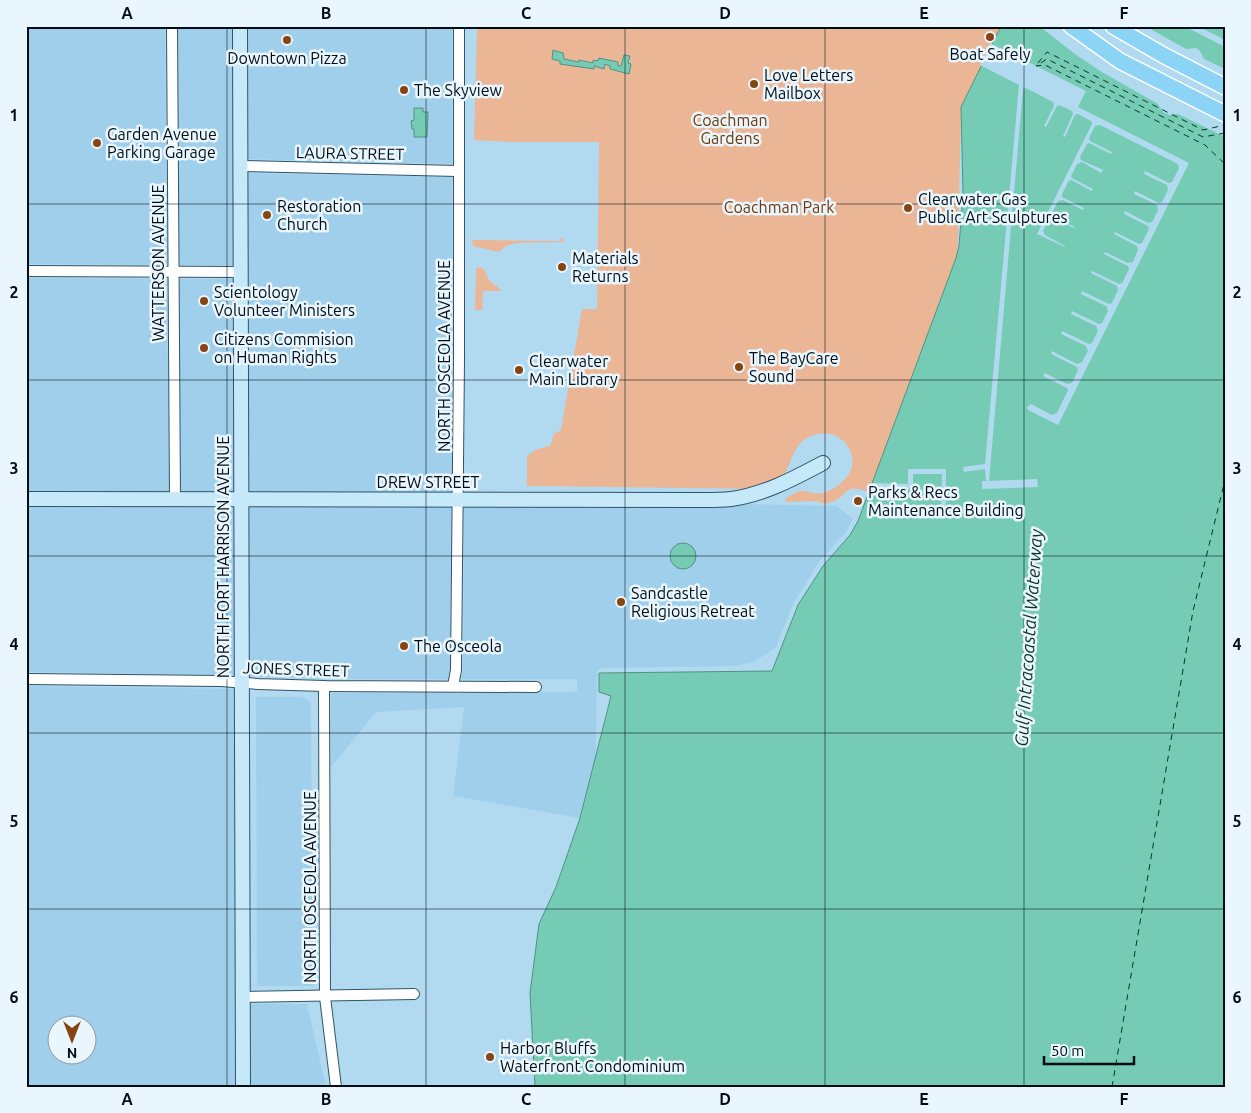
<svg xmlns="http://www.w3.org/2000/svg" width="1251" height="1113" viewBox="0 0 1251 1113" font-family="Ubuntu,sans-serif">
<rect width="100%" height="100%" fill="#b1daf1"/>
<g fill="#a0cfeb" fill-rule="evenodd">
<polygon points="26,26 165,26 167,265 26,264"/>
<polygon points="178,26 234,26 234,265 179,265"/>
<polygon points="246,26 452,26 452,164 247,159"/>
<polygon points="247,173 452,177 452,492 247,492"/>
<polygon points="26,278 167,279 169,492 26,492"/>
<polygon points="179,279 234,279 234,492 181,492"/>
<polygon points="737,504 837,506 853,519 846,532 819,562 794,602 776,647 754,662 734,666 602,668 597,670 596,757 580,818 453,796 464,707 376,712 331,767 331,693 452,693 457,694 458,693 577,692 577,679 461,679 463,670 464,506"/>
<polygon points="26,505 234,506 235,675 26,672"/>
<polygon points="247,506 451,506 450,669 448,679 325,679 247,676"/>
<path d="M26,686l209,3 1,398h-210zM58,1026h30v30h-30z"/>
<polygon points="256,697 301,697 309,701 311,710 313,986 257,986"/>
<polygon points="249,1004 307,1004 326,1087 249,1087"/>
</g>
<g fill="#eab696">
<path d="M477,26h524l-40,81 -3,139 -1,8 -88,238c-27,-9 -19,3 -37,10 -4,2 -9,1 -13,1v-2l-33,1 -1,-3c5,-3 11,-8 17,-8 4,-1 7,2 11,2 9,2 22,-4 28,-10 29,-24 -2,-63 -34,-45 -15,9 -16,28 -26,42 -3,3 -9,6 -12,9l-242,-3v-30l10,-7 13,-3 4,-12 7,-4 21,-121h15l2,-167h-87l-38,-2z"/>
<polygon points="560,238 563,239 564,242 516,243 506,246 499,252 473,246 472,240 560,241"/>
<polygon points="480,267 484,269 489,280 502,291 483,291 482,310 475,310 476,268"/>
</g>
<g fill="#75cbb3" stroke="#529284">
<polygon points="1001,26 1225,26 1225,1087 535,1087 530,993 539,924 556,887 580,818 611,696 599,692 599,673 772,671 798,605 823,566 850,535 858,521 956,258 959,246 963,194 961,107"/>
<polygon points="553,50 563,53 564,59 579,62 579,60 593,63 593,60 598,61 599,58 618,62 618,66 621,66 624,55 630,56 628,63 631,64 629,74 610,69 610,66 605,64 604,69 594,66 594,69 560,64 560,61 552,59"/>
<polygon points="414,108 423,108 423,112 428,112 427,137 414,137 414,129 412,129 411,121 414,120"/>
<circle cx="683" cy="556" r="13"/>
</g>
<g fill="#b1daf1">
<polygon points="1039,26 1145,26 1186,49 1196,48 1200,51 1204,59 1225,69 1225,137 1178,114 1169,115 1163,112 1158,104 1100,71 1075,54"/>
<polygon points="1184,26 1198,26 1225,40 1225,47"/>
<polygon points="990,43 1086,91 1078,107 1189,163 1058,425 1028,410 1027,407 1031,404 1052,415 1057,413 1068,390 1067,388 1043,376 1045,373 1067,384 1072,383 1078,370 1077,367 1051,354 1052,351 1077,364 1082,362 1088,351 1086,346 1061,334 1062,331 1089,344 1092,343 1098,331 1096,326 1071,314 1072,311 1099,324 1102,323 1108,311 1106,306 1081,294 1082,291 1109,304 1112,303 1118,290 1117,286 1091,273 1092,271 1119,284 1122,283 1129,269 1128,266 1104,254 1105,252 1128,263 1133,262 1138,250 1137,246 1114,234 1115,232 1139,244 1142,243 1149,229 1148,226 1124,214 1125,211 1148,223 1152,222 1158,210 1157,205 1134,194 1135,191 1159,203 1162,202 1168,190 1167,185 1144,174 1145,171 1169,183 1172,182 1179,168 1178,164 1100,125 1095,126 1089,138 1090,141 1112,152 1111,154 1089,143 1087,144 1080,157 1081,160 1103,170 1101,173 1082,162 1077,164 1071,176 1072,178 1093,189 1092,191 1071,180 1068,182 1062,194 1062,197 1084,208 1083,210 1063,200 1058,201 1052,213 1053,216 1075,227 1074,228 1052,218 1049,219 1043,231 1045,235 1065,246 1065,247 1037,234 1092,124 1091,121 1078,114 1075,115 1065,137 1063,136 1073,114 1072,111 1059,105 1057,106 1046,127 1044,126 1054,106 1053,102 1026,88 1023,89 989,481 1037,479 1038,487 982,489 982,481 986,481 985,469 964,472 963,467 985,464 1019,85 980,65"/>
<polygon points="908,469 946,469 946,508 941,508 942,474 913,474 913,489 870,488 872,483 908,484"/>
</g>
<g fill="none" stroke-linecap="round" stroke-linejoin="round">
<g stroke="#093329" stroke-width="1" stroke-dasharray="6 5" stroke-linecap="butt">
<polyline points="1038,63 1047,52 1203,130 1225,125"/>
<polyline points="1225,133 1203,137 1047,59 1036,66 1045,65 1205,145 1225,164"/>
<polyline points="1112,1087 1193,611 1225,480"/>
</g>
<g stroke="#2f5468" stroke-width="12">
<g id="street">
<polyline points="172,26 175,499"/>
<polyline points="240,166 458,171"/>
<polyline points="26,271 240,272"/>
<polyline points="26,679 221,681 258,684 324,686 536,687"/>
<polyline points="324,686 325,997 336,1087"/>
<polyline points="453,686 456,670 459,359 459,26"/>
<polyline points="243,997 414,994"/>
</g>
</g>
<g stroke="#2f5468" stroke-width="16">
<g id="secondary">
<polyline points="240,26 243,1087"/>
<path d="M26,499l677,1c10,0 19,0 28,-1 32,-4 64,-21 92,-36"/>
</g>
</g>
<g stroke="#fff" stroke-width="18">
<g id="primary">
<polyline points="1071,26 1120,61 1225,114"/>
<polyline points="1113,26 1163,55 1225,87"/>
</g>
</g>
<use href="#street" stroke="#fff" stroke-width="10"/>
<use href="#secondary" stroke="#c6e9fa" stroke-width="14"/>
<use href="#primary" stroke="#8cd4f6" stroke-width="15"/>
</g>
<path fill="none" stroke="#010d15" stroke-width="1" stroke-opacity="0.55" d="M227,26v1061M426,26v1061M625,26v1061M825,26v1061M1024,26v1061M26,204h1199M26,380h1199M26,556h1199M26,733h1199M26,909h1199"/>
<g fill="#864510" stroke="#eaf6fd" stroke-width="2">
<circle cx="990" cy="37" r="5"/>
<circle cx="287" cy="40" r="5"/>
<circle cx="754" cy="84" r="5"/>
<circle cx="404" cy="90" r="5"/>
<circle cx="97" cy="143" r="5"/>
<circle cx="908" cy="208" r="5"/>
<circle cx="267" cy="215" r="5"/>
<circle cx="562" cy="267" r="5"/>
<circle cx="204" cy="301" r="5"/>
<circle cx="204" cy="348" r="5"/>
<circle cx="739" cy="367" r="5"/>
<circle cx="519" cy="370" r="5"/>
<circle cx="858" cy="501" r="5"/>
<circle cx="621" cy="602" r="5"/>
<circle cx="404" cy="646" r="5"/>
<circle cx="490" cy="1057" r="5"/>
</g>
<g text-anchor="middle" stroke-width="5" stroke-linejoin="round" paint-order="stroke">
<g font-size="16" fill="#010d15" stroke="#eaf6fd" text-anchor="start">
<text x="990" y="60" text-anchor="middle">Boat Safely</text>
<text x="287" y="64" text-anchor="middle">Downtown Pizza</text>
<text x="764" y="81">Love Letters<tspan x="764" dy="18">Mailbox</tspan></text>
<text x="414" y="96">The Skyview</text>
<text x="107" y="140">Garden Avenue<tspan x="107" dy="18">Parking Garage</tspan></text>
<text x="918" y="205">Clearwater Gas<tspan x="918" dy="18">Public Art Sculptures</tspan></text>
<text x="277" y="212">Restoration<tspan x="277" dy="18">Church</tspan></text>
<text x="572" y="264">Materials<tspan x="572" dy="18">Returns</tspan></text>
<text x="214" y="298">Scientology<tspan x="214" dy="18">Volunteer Ministers</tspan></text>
<text x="214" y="345">Citizens Commision<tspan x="214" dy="18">on Human Rights</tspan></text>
<text x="749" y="364">The BayCare<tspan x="749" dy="18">Sound</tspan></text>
<text x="529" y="367">Clearwater<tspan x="529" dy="18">Main Library</tspan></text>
<text x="868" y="498">Parks &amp; Recs<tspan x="868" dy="18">Maintenance Building</tspan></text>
<text x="631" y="599">Sandcastle<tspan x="631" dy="18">Religious Retreat</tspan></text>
<text x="414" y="652">The Osceola</text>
<text x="500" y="1054">Harbor Bluffs<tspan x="500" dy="18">Waterfront Condominium</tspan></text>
</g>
<g font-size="16" fill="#713808" stroke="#eaf6fd">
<text x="730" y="126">Coachman<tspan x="730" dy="18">Gardens</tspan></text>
<text x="779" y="213">Coachman Park</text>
</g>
<g font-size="16" fill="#010d15" stroke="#eaf6fd">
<text transform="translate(350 153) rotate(1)" y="6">LAURA STREET</text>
<text transform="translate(158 263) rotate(-90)" y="6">WATTERSON AVENUE</text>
<text transform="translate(444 356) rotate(-90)" y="6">NORTH OSCEOLA AVENUE</text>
<text x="428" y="488">DREW STREET</text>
<text transform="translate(223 557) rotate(-90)" y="6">NORTH FORT HARRISON AVENUE</text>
<text transform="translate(296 669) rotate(2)" y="6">JONES STREET</text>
<text transform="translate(310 887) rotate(-90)" y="6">NORTH OSCEOLA AVENUE</text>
</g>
<g font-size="18" font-style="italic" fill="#093329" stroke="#eaf6fd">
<text transform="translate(1029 638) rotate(-86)" y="6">Gulf Intracoastal Waterway</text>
</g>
</g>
<rect width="1251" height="1113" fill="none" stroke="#eaf6fd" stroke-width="55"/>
<g transform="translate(72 1040) rotate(180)"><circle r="24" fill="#eaf6fd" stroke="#8d99a0"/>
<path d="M0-4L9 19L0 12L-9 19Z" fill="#864510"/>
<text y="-8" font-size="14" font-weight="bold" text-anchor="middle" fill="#010d15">N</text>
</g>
<path d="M1044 1056v8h90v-8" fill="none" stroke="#010d15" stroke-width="2.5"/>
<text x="1051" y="1056" font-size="15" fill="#010d15" stroke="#eaf6fd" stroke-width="4" paint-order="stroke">50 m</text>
<rect x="28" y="28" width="1196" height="1058" fill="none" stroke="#010d15" stroke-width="2"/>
<g font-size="16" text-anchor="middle" font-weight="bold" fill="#010d15">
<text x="127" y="19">A</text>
<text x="326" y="19">B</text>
<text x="526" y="19">C</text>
<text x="725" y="19">D</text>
<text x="924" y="19">E</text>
<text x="1124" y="19">F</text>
<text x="14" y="121">1</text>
<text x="1237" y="121">1</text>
<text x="14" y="298">2</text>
<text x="1237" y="298">2</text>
<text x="14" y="474">3</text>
<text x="1237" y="474">3</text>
<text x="14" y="650">4</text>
<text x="1237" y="650">4</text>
<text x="14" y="827">5</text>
<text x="1237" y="827">5</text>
<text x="14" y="1003">6</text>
<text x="1237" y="1003">6</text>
<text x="127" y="1105">A</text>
<text x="326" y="1105">B</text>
<text x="526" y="1105">C</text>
<text x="725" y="1105">D</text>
<text x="924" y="1105">E</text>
<text x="1124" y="1105">F</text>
</g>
</svg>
